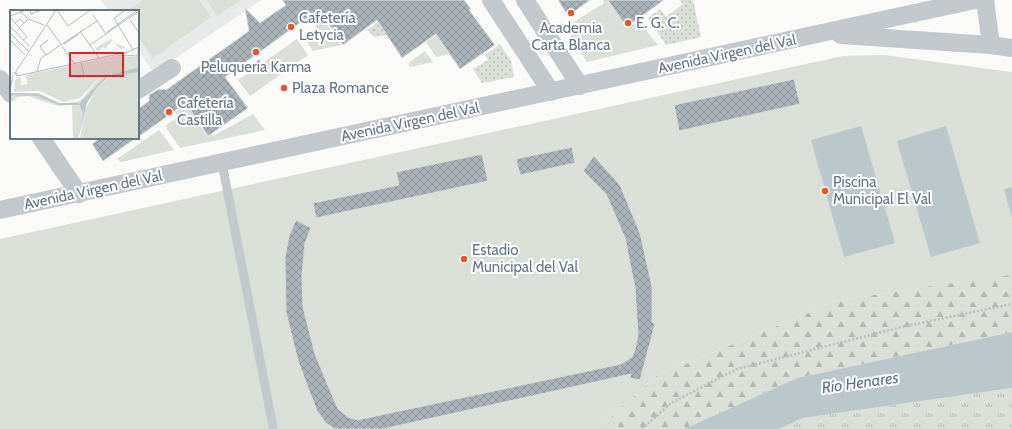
<svg xmlns="http://www.w3.org/2000/svg" width="1012" height="429" viewBox="0 0 1012 429" font-family="Cabin,sans-serif">
<defs>
<pattern id="grass-dots" width="8" height="8" patternUnits="userSpaceOnUse"><rect width="8" height="8" fill="#dadfd7"/><path d="M2 2h.1M6 6h.1" fill="none" stroke="#b4b9b4" stroke-width="1.8" stroke-linecap="round"/></pattern>
<pattern id="forest-firs" width="22" height="20" patternUnits="userSpaceOnUse"><rect width="22" height="20" fill="#dadfd7"/><path d="M5 1l3.5 6h-7zM16 11l3.5 6h-7z" fill="#b4b9b4"/></pattern>
<pattern id="park-tufts" width="24" height="20" patternUnits="userSpaceOnUse"><rect width="24" height="20" fill="#dadfd7"/><path d="M3 7l-1-3M5 7V3M7 7l1-3M15 17l-1-3M17 17v-4M19 17l1-3" fill="none" stroke="#b4b9b4"/></pattern>
<pattern id="building-cross-hatch" width="8" height="8" patternUnits="userSpaceOnUse"><rect width="8" height="8" fill="#aab3b9"/><path d="M0 0l8 8M0 8l8-8" fill="none" stroke="#8e969c"/></pattern>
</defs>
<rect width="100%" height="100%" fill="#fafaf8"/>
<polygon fill="#e8e9e9" points="101,0 261,0 154,73 138,50 138,11 108,11"/>
<g fill="url(#grass-dots)">
<polygon points="680,0 693,0 701,37 666,45 648,18 660,9 666,17 683,4"/>
<polygon points="390,13 388,35 374,37 367,30"/>
<polygon points="500,44 511,61 514,77 482,83 473,69 488,60 485,55"/>
</g>
<polygon fill="url(#forest-firs)" points="1012,270 1012,332 797,378 684,429 598,429 656,376 837,301 978,278"/>
<polygon fill="url(#park-tufts)" points="1012,388 1012,429 779,429 803,418"/>
<g fill="#dadfd7">
<polygon points="143,0 199,0 211,17 153,58 138,36 138,11 127,11"/>
<polygon points="207,0 241,0 217,16"/>
<polygon points="603,0 619,0 612,5 625,27 639,22 658,45 587,62 566,27 604,3"/>
<polygon points="331,3 340,13 326,23 341,45 313,51 305,39 318,30 309,18"/>
<polygon points="449,26 446,46 449,54 436,57 426,42"/>
<polygon points="297,39 308,55 250,96 238,80"/>
<polygon points="425,51 433,62 410,67 408,63"/>
<polygon points="884,55 1012,72 1012,275 918,288 837,301 656,376 598,429 0,429 0,239 843,56"/>
<polygon points="196,100 208,108 194,117 208,137 212,134 213,136 253,114 265,130 180,148 165,126 178,117 175,112"/>
<polygon points="159,130 174,150 121,162 117,159"/>
</g>
<g fill="#bbc7cb">
<polygon points="861,126 895,243 844,257 811,140"/>
<polygon points="946,126 980,243 931,257 897,141"/>
<polygon points="1012,187 1012,218 1004,189"/>
<polygon points="1012,332 1012,388 803,418 779,429 684,429 797,378"/>
</g>
<g fill="url(#building-cross-hatch)" stroke="#dcdcda">
<polygon points="282,0 464,0 471,9 469,10 495,45 460,69 436,34 402,58 377,20 343,45 319,9 225,77 248,108 208,136 186,103 138,137 138,109 149,101 149,95 159,89 166,90 249,31 245,8 260,23 286,5"/>
<polygon points="558,0 590,0 568,16"/>
<polygon points="608,0 664,0 632,23 631,21 625,25"/>
<polygon points="794,79 800,104 679,131 674,105"/>
<polygon points="100,138 136,138 103,161 92,144"/>
<polygon points="572,147 575,163 520,175 516,159"/>
<polygon points="482,154 488,181 316,218 313,203 399,185 396,172"/>
<polygon points="594,156 620,185 640,233 652,286 652,322 655,324 640,380 630,378 631,374 383,429 335,429 326,423 317,411 298,361 286,312 285,257 289,236 296,220 311,228 305,243 302,276 303,307 315,354 335,402 338,409 348,417 357,420 621,364 626,361 632,357 635,349 638,335 635,288 625,238 606,194 583,171"/>
</g>
<g fill="none" stroke-linecap="round" stroke-linejoin="round">
<polyline stroke="#bbbfc2" stroke-width="2.5" stroke-dasharray="2 2" stroke-linecap="butt" points="642,429 671,403 737,369 906,326 1012,304"/>
<polyline stroke="#c3c8cc" stroke-width="9" points="222,163 273,427"/>
<g stroke="#c3c8cc" stroke-width="18">
<polyline points="491,0 551,92"/>
<polyline points="525,0 580,86"/>
<polyline points="985,0 991,45"/>
<polyline points="841,35 991,45 1012,48"/>
<polyline points="0,79 11,94"/>
<polyline points="138,90 172,68"/>
<polyline points="41,138 79,194"/>
<polyline points="0,210 975,0"/>
</g>
</g>
<g fill="#e4572e" stroke="#fff" stroke-width="1.5">
<circle cx="571" cy="13" r="4"/>
<circle cx="628" cy="23" r="4"/>
<circle cx="291" cy="27" r="4"/>
<circle cx="256" cy="52" r="4"/>
<circle cx="284" cy="88" r="4"/>
<circle cx="169" cy="112" r="4"/>
<circle cx="825" cy="191" r="4"/>
<circle cx="464" cy="259" r="4"/>
</g>
<g text-anchor="middle" stroke-width="4" stroke-linejoin="round" paint-order="stroke">
<g font-size="15" fill="#657683" stroke="#fff" text-anchor="start">
<text x="299" y="23">Cafetería<tspan x="299" dy="17">Letycia</tspan></text>
<text x="636" y="28">E. G. C.</text>
<text x="571" y="33" text-anchor="middle">Academia<tspan x="571" dy="17">Carta Blanca</tspan></text>
<text x="256" y="72" text-anchor="middle">Peluquería Karma</text>
<text x="292" y="93">Plaza Romance</text>
<text x="177" y="108">Cafetería<tspan x="177" dy="17">Castilla</tspan></text>
<text x="833" y="187">Piscina<tspan x="833" dy="17">Municipal El Val</tspan></text>
<text x="472" y="255">Estadio<tspan x="472" dy="17">Municipal del Val</tspan></text>
</g>
<g font-size="15" fill="#657683" stroke="#fff">
<text transform="translate(727 54) rotate(-12)" y="5">Avenida Virgen del Val</text>
<text transform="translate(410 122) rotate(-12)" y="5">Avenida Virgen del Val</text>
<text transform="translate(93 190) rotate(-12)" y="5">Avenida Virgen del Val</text>
</g>
<g font-size="16" font-style="italic" fill="#60757c" stroke="#fff">
<text transform="translate(860 382) rotate(-8)" y="6">Río Henares</text>
</g>
</g>
<g transform="translate(10 10)">
<rect width="129" height="129" fill="#fafaf8"/>
<path d="M129,51v6l-33,9 -21,24 -6,4 4,9 -5,26h-5l-1,-34 -14,1 -30,-10 -10,1 -4,4h-4v-8h29l21,11 20,-3 24,-28z" fill="#dadfd7"/>
<path d="M129,62v67h-59l5,-29 11,-21 16,-14zM10,66l1,9 7,-1 1,7 -15,1 1,-11z" fill="#dadfd7"/>
<path d="M101,29l3,4 12,4 -5,2 -9,-8 -6,7 2,3 -5,-4 -5,4 -3,-3zM127,39h2v12l-35,12 -24,25 -17,4 -23,-11h-11l-3,-16 88,-19 23,1z" fill="#dadfd7"/>
<path d="M129,57v5l-31,5 -12,12 -9,14 -9,36 5,-26 -4,-9 27,-28z" fill="#bbc7cb"/>
<path fill="none" stroke="#bbc7cb" stroke-width="2" d="M0,84l28,1 21,9h20"/>
<path fill="none" stroke="#b5bdc2" stroke-width="1" d="M20,0l1,4 11,-4M47,0l11,16 21,-15M116,0l-12,8 19,32M11,2l7,7 16,6M83,5l13,19M0,6l16,-6M0,7l17,20 -4,3M120,10l9,13M5,13l5,-4 4,4M37,15l14,19M0,16l20,21M9,18l9,-9M70,21l19,27M97,22l29,-21M0,23l18,18M0,30l15,15M35,32l3,-2 -8,6 6,9M54,34l15,-10M80,35l49,-34M52,36l12,17M107,45l22,1M71,52l3,14M27,61l4,-13 56,-37M5,63l41,-63M7,66v-3h-3l3,3 111,-24 11,-5M0,80l3,-15"/>
<path fill="#d62828" fill-opacity="0.15" stroke="#d62828" stroke-width="2" d="M60,43h53v23h-53z"/>
<rect width="129" height="129" fill="none" stroke="#657683" stroke-width="2"/>
</g>
</svg>
